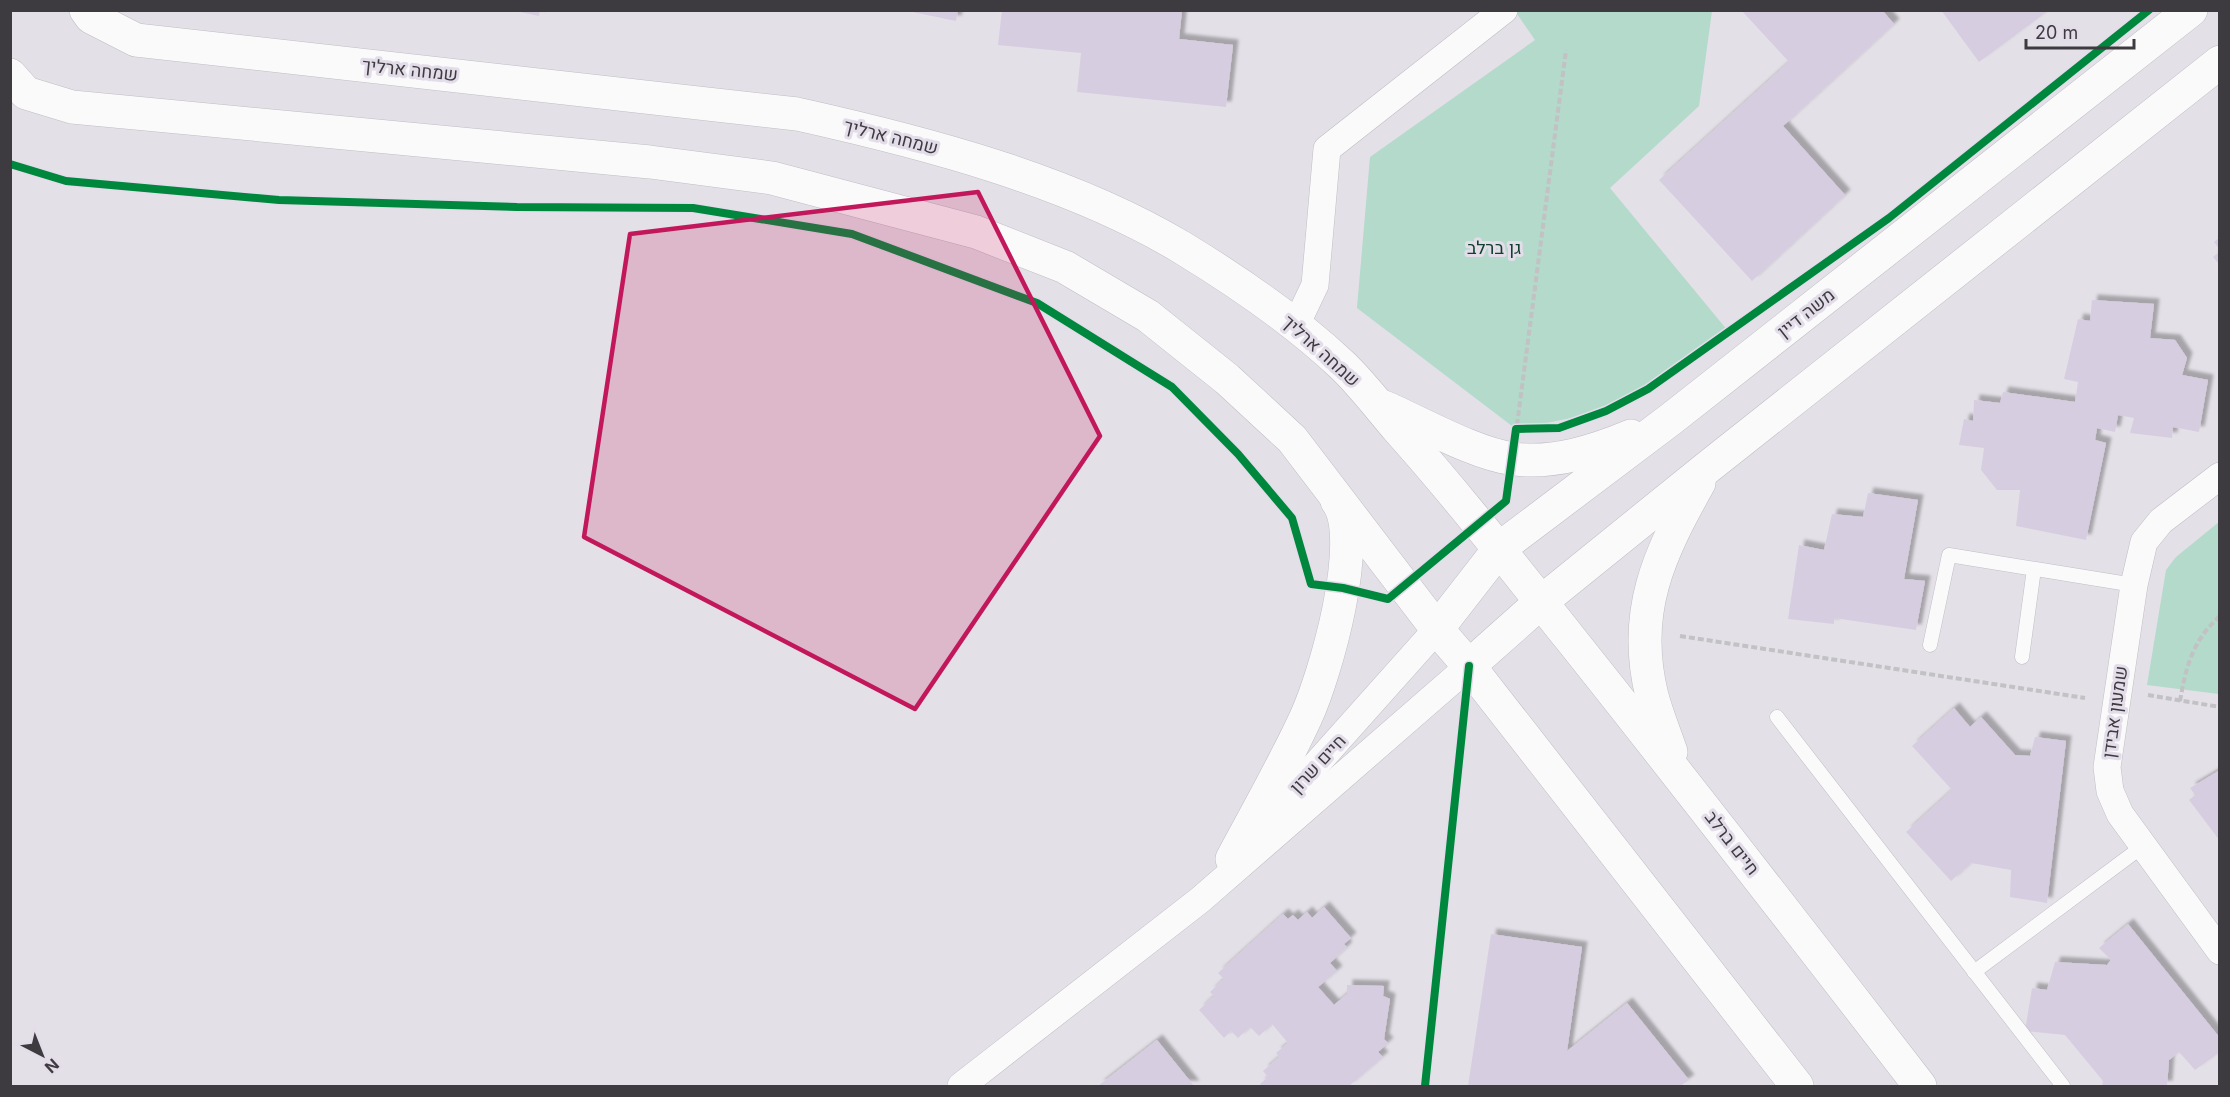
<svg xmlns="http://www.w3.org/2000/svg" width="2230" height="1097" viewBox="0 0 2230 1097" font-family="Inter,Heebo,sans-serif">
<defs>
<filter id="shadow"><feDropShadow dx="5.5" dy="-5.5" stdDeviation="1.5" flood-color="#0004"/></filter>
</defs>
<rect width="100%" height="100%" fill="#e3e0e7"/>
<g fill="#b3daca">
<polygon points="1515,11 1712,11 1699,106 1610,188 1728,331 1648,389 1606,411 1516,429 1357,308 1370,157 1535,40"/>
<polygon points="2219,522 2219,694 2147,685 2166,570 2176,557"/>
</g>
<g fill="#d7cde0" filter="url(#shadow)">
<polygon points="511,10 540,10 539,16"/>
<polygon points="903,10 958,10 956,21"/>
<polygon points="1002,10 1182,10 1179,39 1233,45 1226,107 1077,92 1081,53 998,45"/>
<polygon points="1741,10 1882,10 1894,24 1783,126 1845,195 1752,281 1659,180 1789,62"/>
<polygon points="1941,10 2049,10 1979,62"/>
<polygon points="2220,237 2220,250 2214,242"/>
<polygon points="2220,251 2220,265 2213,257"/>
<polygon points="2092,300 2154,304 2150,338 2175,340 2187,358 2182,375 2208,380 2199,432 2173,427 2172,438 2130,433 2134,418 2118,415 2115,432 2097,428 2095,440 2106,443 2086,540 2016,526 2020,490 1997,490 1981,470 1984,448 1959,445 1964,419 1973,421 1974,400 2000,403 2003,392 2075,402 2078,382 2064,379 2078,319 2090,321"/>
<polygon points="1868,493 1918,500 1904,579 1925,581 1916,630 1834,618 1834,624 1788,619 1799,545 1824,550 1832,514 1863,517"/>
<polygon points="1954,708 1970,727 1981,717 2015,755 2030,756 2035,737 2066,741 2047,903 2010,897 2011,870 1971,863 1951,881 1906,832 1952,790 1912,746"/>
<polygon points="2220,770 2220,841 2189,800 2195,795 2190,788"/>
<polygon points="1324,907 1351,938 1344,944 1347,947 1330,963 1337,971 1318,987 1334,1005 1347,994 1347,985 1384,986 1383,996 1390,999 1384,1039 1388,1043 1378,1052 1383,1057 1349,1086 1262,1086 1260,1084 1268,1077 1263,1071 1279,1057 1276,1053 1288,1043 1272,1024 1259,1036 1250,1027 1238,1038 1231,1031 1224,1038 1199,1010 1214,996 1210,992 1224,979 1218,973 1283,914 1288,919 1293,915 1298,920 1307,912 1312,918"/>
<polygon points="2128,924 2220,1038 2220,1052 2195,1070 2179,1052 2169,1060 2167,1086 2102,1086 2103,1081 2065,1035 2025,1031 2032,988 2047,990 2055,962 2107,965 2111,960 2099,948"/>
<polygon points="1491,934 1582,947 1567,1051 1627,1003 1689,1080 1680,1086 1468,1086"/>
<polygon points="1157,1040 1194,1086 1098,1086"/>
</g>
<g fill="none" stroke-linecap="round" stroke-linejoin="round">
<g stroke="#c0bdc3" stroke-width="15">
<g id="service">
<polyline points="1930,645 1949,555 2134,585"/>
<polyline points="2022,657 2034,569"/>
<polyline points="1777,717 2063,1086"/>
<polyline points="1974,972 2143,846"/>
</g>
</g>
<g stroke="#c0bdc3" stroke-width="28">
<g id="minor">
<polyline points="1295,327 1315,285 1327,149 1504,10"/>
<polyline points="2220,476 2161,521 2144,542 2134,585 2107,767 2110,791 2120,814 2220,951"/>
<polyline points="1254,834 1437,629"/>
<polyline points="961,1086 1200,900 1469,666"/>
</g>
</g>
<g stroke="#c0bdc3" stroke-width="34">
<g id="tertiary">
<path d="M86,10l5,7 45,23 661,74c126,28 272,66 384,133 56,34 113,73 161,118 20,19 38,43 56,64 60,67 115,138 171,208 119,149 235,299 351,449"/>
<polyline points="10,75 26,93 72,107 650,162 772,178 976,232 1065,267 1148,316 1227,379 1292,439 1437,629 1469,666 1797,1086"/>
<path d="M1384,407c37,16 91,47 130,52 40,5 81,-8 117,-23"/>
<polyline points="1437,629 1500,548 1671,419 2191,10"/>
<polyline points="1469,666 1541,602 1708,467 2220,62"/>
<path d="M1671,752c-6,-18 -14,-37 -19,-56 -21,-84 7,-142 47,-213"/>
<path d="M1232,859c25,-47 52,-94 74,-142 19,-41 59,-179 31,-216"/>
</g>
</g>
<g stroke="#c2c1c4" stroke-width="4" stroke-dasharray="6 3" stroke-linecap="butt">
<polyline points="1517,425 1566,50"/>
<polyline points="1680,636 2085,698"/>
<polyline points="2148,695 2220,707"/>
<path d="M2180,701c6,-35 13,-61 40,-85"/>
</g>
<use href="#service" stroke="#fbfafb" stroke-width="14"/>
<use href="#minor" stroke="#fbfafb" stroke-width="27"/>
<use href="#tertiary" stroke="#fbfafb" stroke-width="33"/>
<g stroke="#e3ddea" stroke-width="11">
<g id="cycleway">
<polyline points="10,164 66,181 279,200 517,207 693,208 852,234 1037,303 1172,387 1238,454 1292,518 1311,584 1343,588 1388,599 1506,501 1516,429 1559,428 1606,411 1648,389 1889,218 2149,10"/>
<polyline points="1425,1086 1469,666"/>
</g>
</g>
<use href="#cycleway" stroke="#00873e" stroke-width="8"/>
</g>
<path fill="#c2185b" fill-opacity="0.2" stroke="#c2185b" stroke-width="4.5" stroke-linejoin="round" d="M978,192l122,244 -185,273 -331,-172 46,-303z"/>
<g text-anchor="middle" stroke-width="6" stroke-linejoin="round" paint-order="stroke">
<g font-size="18" fill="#3e3b40" stroke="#e3ddea">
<text transform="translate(410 70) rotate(6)" y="6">שמחה ארליך</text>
<text transform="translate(891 137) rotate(14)" y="6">שמחה ארליך</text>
<text transform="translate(1806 313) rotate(-38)" y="6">משה דיין</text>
<text transform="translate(1321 351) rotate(42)" y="6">שמחה ארליך</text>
<text transform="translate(2115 712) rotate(-82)" y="6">שמעון אבידן</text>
<text transform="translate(1318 764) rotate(-47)" y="6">חיים שרון</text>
<text transform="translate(1732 843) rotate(52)" y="6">חיים ברלב</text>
</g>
<g font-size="18" fill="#12402d" stroke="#e3ddea">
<text x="1494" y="254">גן ברלב</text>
</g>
</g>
<rect width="2230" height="1097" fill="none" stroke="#3e3b40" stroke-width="24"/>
<g transform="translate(42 1055) rotate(138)" stroke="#e3ddea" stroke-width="4.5" paint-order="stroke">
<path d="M0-4.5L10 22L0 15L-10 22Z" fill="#3e3b40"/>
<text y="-9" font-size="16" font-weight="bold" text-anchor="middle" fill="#3e3b40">N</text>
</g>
<path d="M2026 39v9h108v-9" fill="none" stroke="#3e3b40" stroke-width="3"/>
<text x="2035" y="39" font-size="18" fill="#3e3b40" stroke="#e3ddea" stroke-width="4.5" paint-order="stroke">20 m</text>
</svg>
